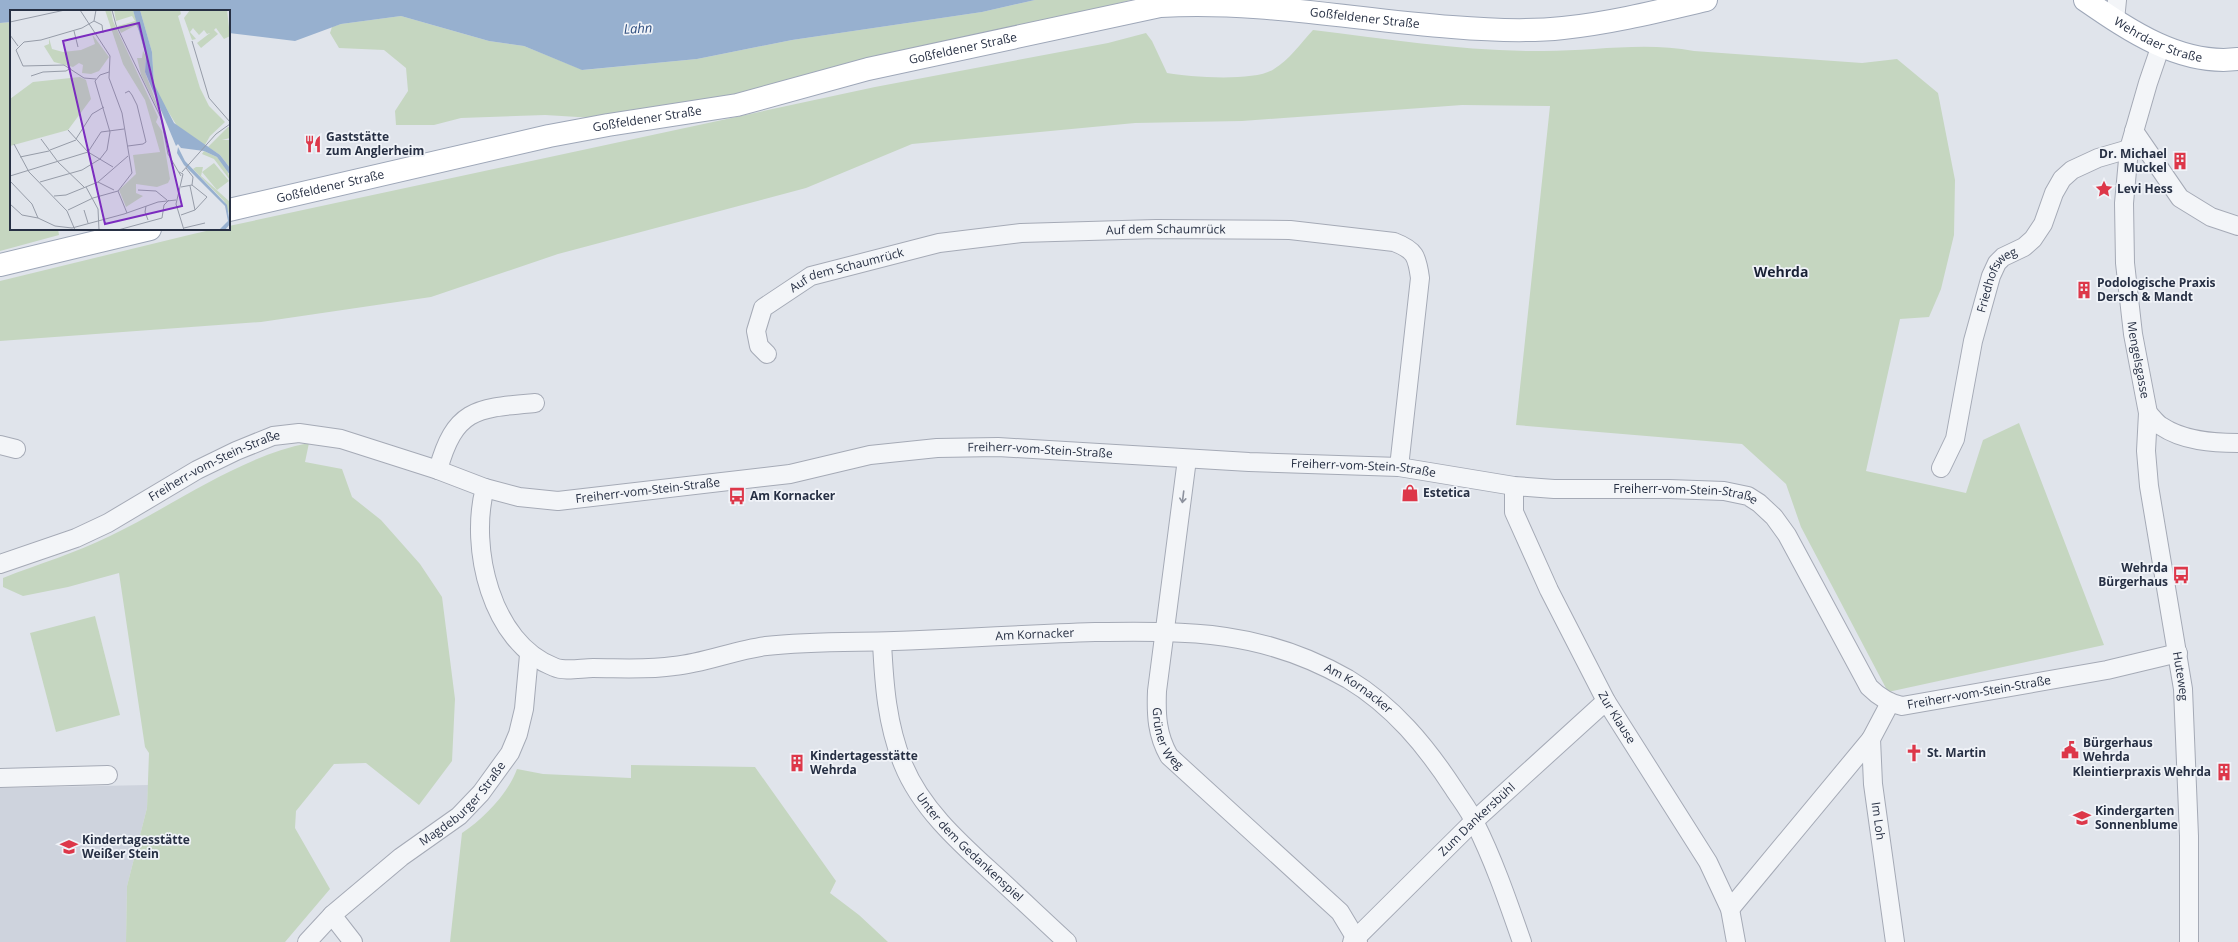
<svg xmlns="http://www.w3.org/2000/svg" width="2238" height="942" viewBox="0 0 2238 942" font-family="'Open Sans',sans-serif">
<rect width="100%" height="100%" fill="#e0e4eb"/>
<polygon fill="#ced3dd" points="148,785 147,808 127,886 126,942 0,942 0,788"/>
<g fill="#c5d6c0">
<polygon points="1035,0 1131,0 958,44 652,113 611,119 545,115 461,118 434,125 396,125 395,111 408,91 406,68 384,50 339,48 330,33 332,27 341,24 401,16 489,41 524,46 583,70 697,59 792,40 982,12"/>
<polygon points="11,22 11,229 58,229 59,235 0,251 0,23"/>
<path d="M1313,30c74,9 149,21 224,21 52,1 105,-10 157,0l168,12 35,-4 41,34 17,87 -1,55 -13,54 -12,28 -29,2 -34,152 100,22 17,-53 36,-17 85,222 -216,47 -87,-165 -15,-43 -44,-40 -226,-19 34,-319 -88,-1 -220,16 -107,2 -223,21 -106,44 -248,66 -127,43 -170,25 -261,19v-60l193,-47 22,-5h14v-3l646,-139 233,-44 38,-10 6,8 15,32c22,4 88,9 107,-4 15,-9 27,-26 39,-39z"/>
<path d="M309,443l-4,19 37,7 10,28 29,23 39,44 22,33 13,102 -3,62 -33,44 -53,-42 -32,1 -38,47 -1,17 35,61 -45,53h-159l1,-56 20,-78 2,-55 -4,-6 -26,-174 -51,14 -45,9 -20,-9v-9c35,-14 73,-25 107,-42 63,-30 130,-80 199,-93z"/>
<polygon points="95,616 120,715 56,732 30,633"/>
<path d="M631,765l124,2 81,114 -6,12 29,22 29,27h-438l12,-109c21,-14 46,-39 55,-64l26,5 88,4z"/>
</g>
<polygon fill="#97b0cf" points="0,0 1035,0 982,12 792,40 697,59 582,70 524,46 489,41 401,16 341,24 295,41 229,33 229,11 11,11 11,22 0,23"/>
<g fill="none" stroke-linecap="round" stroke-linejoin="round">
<g stroke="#a5aab6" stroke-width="20">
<g id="minor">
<polyline points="2115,20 2117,0"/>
<path id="s1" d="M2161,45l-13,38 -19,66 -5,54 1,60 8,71 15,79 -2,38 3,35 34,203 6,147v106"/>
<polyline points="2134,131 2180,198 2211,217 2238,226"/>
<path id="s2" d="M767,354l-8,-8 -3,-15 7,-23 48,-32 128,-33 82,-10 135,-4 134,1 104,12c21,8 23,14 26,36l-21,189"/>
<path d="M2148,413c4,4 8,10 13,13 22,15 52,17 77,17"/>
<polyline points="0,445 16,449"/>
<path id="s3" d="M1187,459l-30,232c-1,24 0,44 12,65l171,156 18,30"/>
<path id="s4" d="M1941,468l14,-29 18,-98 18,-65 6,-13 6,-6 21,-10 9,-8 10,-15 11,-31 8,-14 10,-9 26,-12 31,-9"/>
<path d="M438,470c17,-62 39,-62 97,-67"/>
<path id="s5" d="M1514,486v26l35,78 57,111 102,161 22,47 6,33"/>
<path id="s6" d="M485,488c-16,59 6,155 69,179 11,5 27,1 39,1 27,0 55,2 81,-2 31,-3 61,-16 92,-20 51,-6 103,-3 154,-6 58,-3 116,-6 175,-8 95,-1 167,-2 253,47 45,27 78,67 106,110 7,11 16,22 21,34 19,38 33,79 47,119"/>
<path id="s7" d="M0,564l76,-26 32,-15 89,-53 39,-19 37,-15 26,-3 42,6 97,31 47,18 34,9 39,4 232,-27 80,-19 67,-7 61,-1 251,15 150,5 115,19 40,3h115l55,2 24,5 11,7 15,14 13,18 82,152c10,10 19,16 33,19l205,-36 71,-17"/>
<path id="s8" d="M882,642c2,42 5,83 21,122 18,45 58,80 93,112 24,22 47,44 71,66"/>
<path id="s9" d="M1890,703l-19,36 2,45 22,158"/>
<polyline points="0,778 108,775"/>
<polyline points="1730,909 1871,739"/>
<polyline points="332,915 353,942"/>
<path id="s10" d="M307,942l25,-27 69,-58 58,-41 22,-23 29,-40 8,-19 6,-25 5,-54"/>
<path id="s11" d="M1352,942l122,-121 132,-120"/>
</g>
</g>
<g stroke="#9ea7b8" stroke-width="24">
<g id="major">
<path id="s12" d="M2085,0c45,31 96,66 153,59"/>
<path id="s13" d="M229,210l320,-74 59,-11 129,-20 131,-36 292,-63c98,-6 195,14 292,21 36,3 75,5 111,1 48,-5 96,-17 143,-28"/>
<polyline points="0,265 150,229"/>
</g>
</g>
<use href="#minor" stroke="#f3f5f8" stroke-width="18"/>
<use href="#major" stroke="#fff" stroke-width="22"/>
</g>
<defs><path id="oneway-shaft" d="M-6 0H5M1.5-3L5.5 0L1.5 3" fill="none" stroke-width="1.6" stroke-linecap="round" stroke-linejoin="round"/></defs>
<use stroke="#8d929e" href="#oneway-shaft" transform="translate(1183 497) rotate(97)"/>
<defs>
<g id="restaurant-bare" transform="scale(1.38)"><path d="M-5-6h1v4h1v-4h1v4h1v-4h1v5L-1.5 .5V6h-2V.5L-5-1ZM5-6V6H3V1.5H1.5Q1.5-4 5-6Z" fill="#dd3749" stroke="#f0f3f8" stroke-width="2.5" paint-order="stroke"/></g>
<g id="building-bare" transform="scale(1.38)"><path d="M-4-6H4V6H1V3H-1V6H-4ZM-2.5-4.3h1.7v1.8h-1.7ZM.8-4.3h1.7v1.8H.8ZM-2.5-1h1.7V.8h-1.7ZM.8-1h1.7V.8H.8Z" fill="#dd3749" stroke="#f0f3f8" stroke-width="2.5" paint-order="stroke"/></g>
<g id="sight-bare" transform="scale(1.38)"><path d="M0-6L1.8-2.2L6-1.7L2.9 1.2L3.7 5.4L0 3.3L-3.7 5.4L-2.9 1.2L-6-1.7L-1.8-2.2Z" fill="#dd3749" stroke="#f0f3f8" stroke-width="2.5" paint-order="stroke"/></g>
<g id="shop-bare" transform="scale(1.38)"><path d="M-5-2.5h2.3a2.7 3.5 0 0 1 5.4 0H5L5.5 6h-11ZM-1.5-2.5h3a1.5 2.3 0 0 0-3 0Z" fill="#dd3749" stroke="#f0f3f8" stroke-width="2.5" paint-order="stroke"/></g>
<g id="bus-bare" transform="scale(1.38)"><path d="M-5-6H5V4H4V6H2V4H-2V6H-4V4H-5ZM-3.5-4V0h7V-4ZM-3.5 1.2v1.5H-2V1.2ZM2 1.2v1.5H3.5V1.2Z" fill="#dd3749" stroke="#f0f3f8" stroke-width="2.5" paint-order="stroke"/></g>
<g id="civic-bare" transform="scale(1.38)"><path d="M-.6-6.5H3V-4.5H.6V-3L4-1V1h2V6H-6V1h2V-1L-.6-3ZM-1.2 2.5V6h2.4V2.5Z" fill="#dd3749" stroke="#f0f3f8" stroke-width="2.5" paint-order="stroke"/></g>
<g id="church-bare" transform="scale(1.38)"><path d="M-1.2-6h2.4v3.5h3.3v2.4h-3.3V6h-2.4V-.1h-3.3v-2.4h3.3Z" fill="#dd3749" stroke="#f0f3f8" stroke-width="2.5" paint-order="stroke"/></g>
<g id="school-bare" transform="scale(1.38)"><path d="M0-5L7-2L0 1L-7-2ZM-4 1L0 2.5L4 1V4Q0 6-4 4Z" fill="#dd3749" stroke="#f0f3f8" stroke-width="2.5" paint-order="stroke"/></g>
</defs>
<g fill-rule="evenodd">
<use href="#restaurant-bare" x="313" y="144"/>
<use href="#building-bare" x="2180" y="161"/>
<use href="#sight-bare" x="2104" y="189"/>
<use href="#building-bare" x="2084" y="290"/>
<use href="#shop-bare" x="1410" y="493"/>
<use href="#bus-bare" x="737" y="496"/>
<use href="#bus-bare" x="2181" y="575"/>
<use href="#civic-bare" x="2070" y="750"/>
<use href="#church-bare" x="1914" y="753"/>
<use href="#building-bare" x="797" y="763"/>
<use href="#building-bare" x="2224" y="772"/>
<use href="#school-bare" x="2082" y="818"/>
<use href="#school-bare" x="69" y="847"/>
</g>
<g text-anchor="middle" stroke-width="3.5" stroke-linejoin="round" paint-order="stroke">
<g font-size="12" fill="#273044" stroke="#f0f3f8">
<text dy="4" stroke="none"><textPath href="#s13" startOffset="1159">Goßfeldener Straße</textPath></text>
<text dy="4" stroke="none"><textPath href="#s12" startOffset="84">Wehrdaer Straße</textPath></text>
<text dy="4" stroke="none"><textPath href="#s13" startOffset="752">Goßfeldener Straße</textPath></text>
<text dy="4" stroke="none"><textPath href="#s13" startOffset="428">Goßfeldener Straße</textPath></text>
<text dy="4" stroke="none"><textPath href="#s13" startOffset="104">Goßfeldener Straße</textPath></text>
<text dy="4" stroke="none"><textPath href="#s2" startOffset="468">Auf dem Schaumrück</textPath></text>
<text dy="4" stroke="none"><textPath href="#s2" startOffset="144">Auf dem Schaumrück</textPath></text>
<text dy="4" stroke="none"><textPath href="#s4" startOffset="199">Friedhofsweg</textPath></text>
<text dy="4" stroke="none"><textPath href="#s1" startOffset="321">Mengelsgasse</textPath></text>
<text dy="4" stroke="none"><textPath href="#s7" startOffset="1084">Freiherr-vom-Stein-Straße</textPath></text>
<text dy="4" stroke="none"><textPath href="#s7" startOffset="237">Freiherr-vom-Stein-Straße</textPath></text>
<text dy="4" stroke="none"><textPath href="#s7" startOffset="1408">Freiherr-vom-Stein-Straße</textPath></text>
<text dy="4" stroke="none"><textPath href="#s7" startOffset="688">Freiherr-vom-Stein-Straße</textPath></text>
<text dy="4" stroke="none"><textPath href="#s7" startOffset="1732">Freiherr-vom-Stein-Straße</textPath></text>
<text dy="4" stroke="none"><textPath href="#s6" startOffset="691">Am Kornacker</textPath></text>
<text dy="4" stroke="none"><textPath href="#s1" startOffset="641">Huteweg</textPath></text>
<text dy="4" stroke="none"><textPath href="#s6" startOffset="1026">Am Kornacker</textPath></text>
<text dy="4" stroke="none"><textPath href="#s7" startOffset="2140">Freiherr-vom-Stein-Straße</textPath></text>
<text dy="4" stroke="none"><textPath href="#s5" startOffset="256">Zur Klause</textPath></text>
<text dy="4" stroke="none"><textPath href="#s3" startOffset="284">Grüner Weg</textPath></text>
<text dy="4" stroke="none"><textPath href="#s10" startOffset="209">Magdeburger Straße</textPath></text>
<text dy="4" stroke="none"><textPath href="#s11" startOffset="175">Zum Dankersbühl</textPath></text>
<text dy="4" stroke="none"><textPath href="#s9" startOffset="123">Im Loh</textPath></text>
<text dy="4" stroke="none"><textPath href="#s8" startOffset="232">Unter dem Gedankenspiel</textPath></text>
</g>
<g font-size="12" font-weight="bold" fill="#273044" stroke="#f0f3f8" text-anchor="start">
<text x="326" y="141">Gaststätte<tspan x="326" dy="14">zum Anglerheim</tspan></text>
<text x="2167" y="158" text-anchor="end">Dr. Michael<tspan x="2167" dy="14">Muckel</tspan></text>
<text x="2117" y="193">Levi Hess</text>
<text x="2097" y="287">Podologische Praxis<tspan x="2097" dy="14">Dersch &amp; Mandt</tspan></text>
<text x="1423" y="497">Estetica</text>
<text x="750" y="500">Am Kornacker</text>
<text x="2168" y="572" text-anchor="end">Wehrda<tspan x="2168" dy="14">Bürgerhaus</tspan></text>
<text x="2083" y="747">Bürgerhaus<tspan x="2083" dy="14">Wehrda</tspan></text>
<text x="1927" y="757">St. Martin</text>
<text x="810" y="760">Kindertagesstätte<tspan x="810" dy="14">Wehrda</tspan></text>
<text x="2211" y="776" text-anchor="end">Kleintierpraxis Wehrda</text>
<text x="2095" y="815">Kindergarten<tspan x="2095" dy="14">Sonnenblume</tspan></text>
<text x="82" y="844">Kindertagesstätte<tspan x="82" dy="14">Weißer Stein</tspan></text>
</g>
<g font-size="13" font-style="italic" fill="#2c4c7d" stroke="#f0f3f8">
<text transform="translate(638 28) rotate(-3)" y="5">Lahn</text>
</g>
<g font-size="14" font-weight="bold" fill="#192135" stroke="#f0f3f8">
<text x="1781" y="277">Wehrda</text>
</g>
</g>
<g transform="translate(10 10)">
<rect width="220" height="220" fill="#e0e4eb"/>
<path d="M95,0h6l2,11 45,96 -2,5 6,9 8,48 -2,4 -11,4 -21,-3v9l7,3 -17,11 -7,-17 17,-16 -3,-19 27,-3 -15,-52 -22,-36zM104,0h19l7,22 -4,-7 -15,8 -3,-7 17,-5 -3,-5 -16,5zM130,0h40l1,4 -3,2 22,72 9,18 16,16 -15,14 -5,9 -28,-19 -17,-28 -6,-14 -2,-32zM180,0h37l3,26 -6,3 -8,-11 -2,2 4,4 -17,14 -4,-5 13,-10 -3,1 -3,-4 -5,5 -6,-7 -3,4 6,7 -4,1 -8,-22zM82,24l17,23 -10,14 -8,3 -9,-1 1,-8 -4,-2 -6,4 -19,-5 -10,-16 5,-2v-6l3,11 11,3 18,-2 14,-6zM133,41l3,5 -1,16 17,46 -21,-43 -4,-17h5zM70,67l6,3 5,19 -23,31 -58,16v-47l23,-17zM218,117h2v11l-8,2h8v28l-10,-13 -12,-8zM194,141l13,6 10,12 3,11 -16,-21 -12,-5zM204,153l15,18 -12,9 -15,-18zM186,157h7l-2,9 29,26v14l-6,-15 -31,-32z" fill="#c5d6c0"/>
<path d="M123,0h7l12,42 2,32 20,39 46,32 10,13v7l-13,-18 -13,-6 -23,-3 -3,-4 -2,2 -31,-74 1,-16zM168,137l7,14 42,44 3,19 -5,6 -5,-1 8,-8 -3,-15 -41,-41 -7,-12z" fill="#97b0cf"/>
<path fill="none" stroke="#969ca8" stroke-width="1" d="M70,0l30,46 -1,22 13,35 10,60 -14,18 9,22M102,0l4,15 45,93 7,36 13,22M84,11l8,4 1,8M0,12l55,-12M64,21l4,16M0,25l8,11M182,31l17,57 21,24M21,66l12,-4 23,-1 5,-3M86,69l-12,-1 -20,-13 -41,1 -7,-16 8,-8 17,-2 41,-12 12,-7 2,-11M115,83l4,-2 3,4 5,10 9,37 -3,2 -15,2M58,120l20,22 25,15M31,129l17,23 26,25M66,129l16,-25 12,-7M4,134l15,28 38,39 8,19M40,140l26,-10M10,147l29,-6M176,158l7,9 -1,8M169,162l4,2 -7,30 8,26M172,162l34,-38 14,-10M0,166l78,-24 13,-20 23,-3M0,171l22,23 6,14M30,172l42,-12 18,-11 7,-9 3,-18 -15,-51 5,-6 9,-3M88,172l16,8M76,177l12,22 1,21M171,177l11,-2 15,12 -12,13 -5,-24M128,180l18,1 11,9M44,186l12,-1 32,-13 30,-26M0,194l12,11 16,3 17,8 17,2 52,-14 34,-12 18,-2M136,196l-1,6 3,8M58,200l25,-12 25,-7M74,200l4,13M171,205l14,-5M174,218l21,-5M108,220l44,-12 2,-13 5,-5"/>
<path fill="#7b2cbf" fill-opacity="0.15" stroke="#7b2cbf" stroke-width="2" d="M129,13l43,183 -77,18 -42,-183z"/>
<rect width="220" height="220" fill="none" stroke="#273044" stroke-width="2"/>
</g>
</svg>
